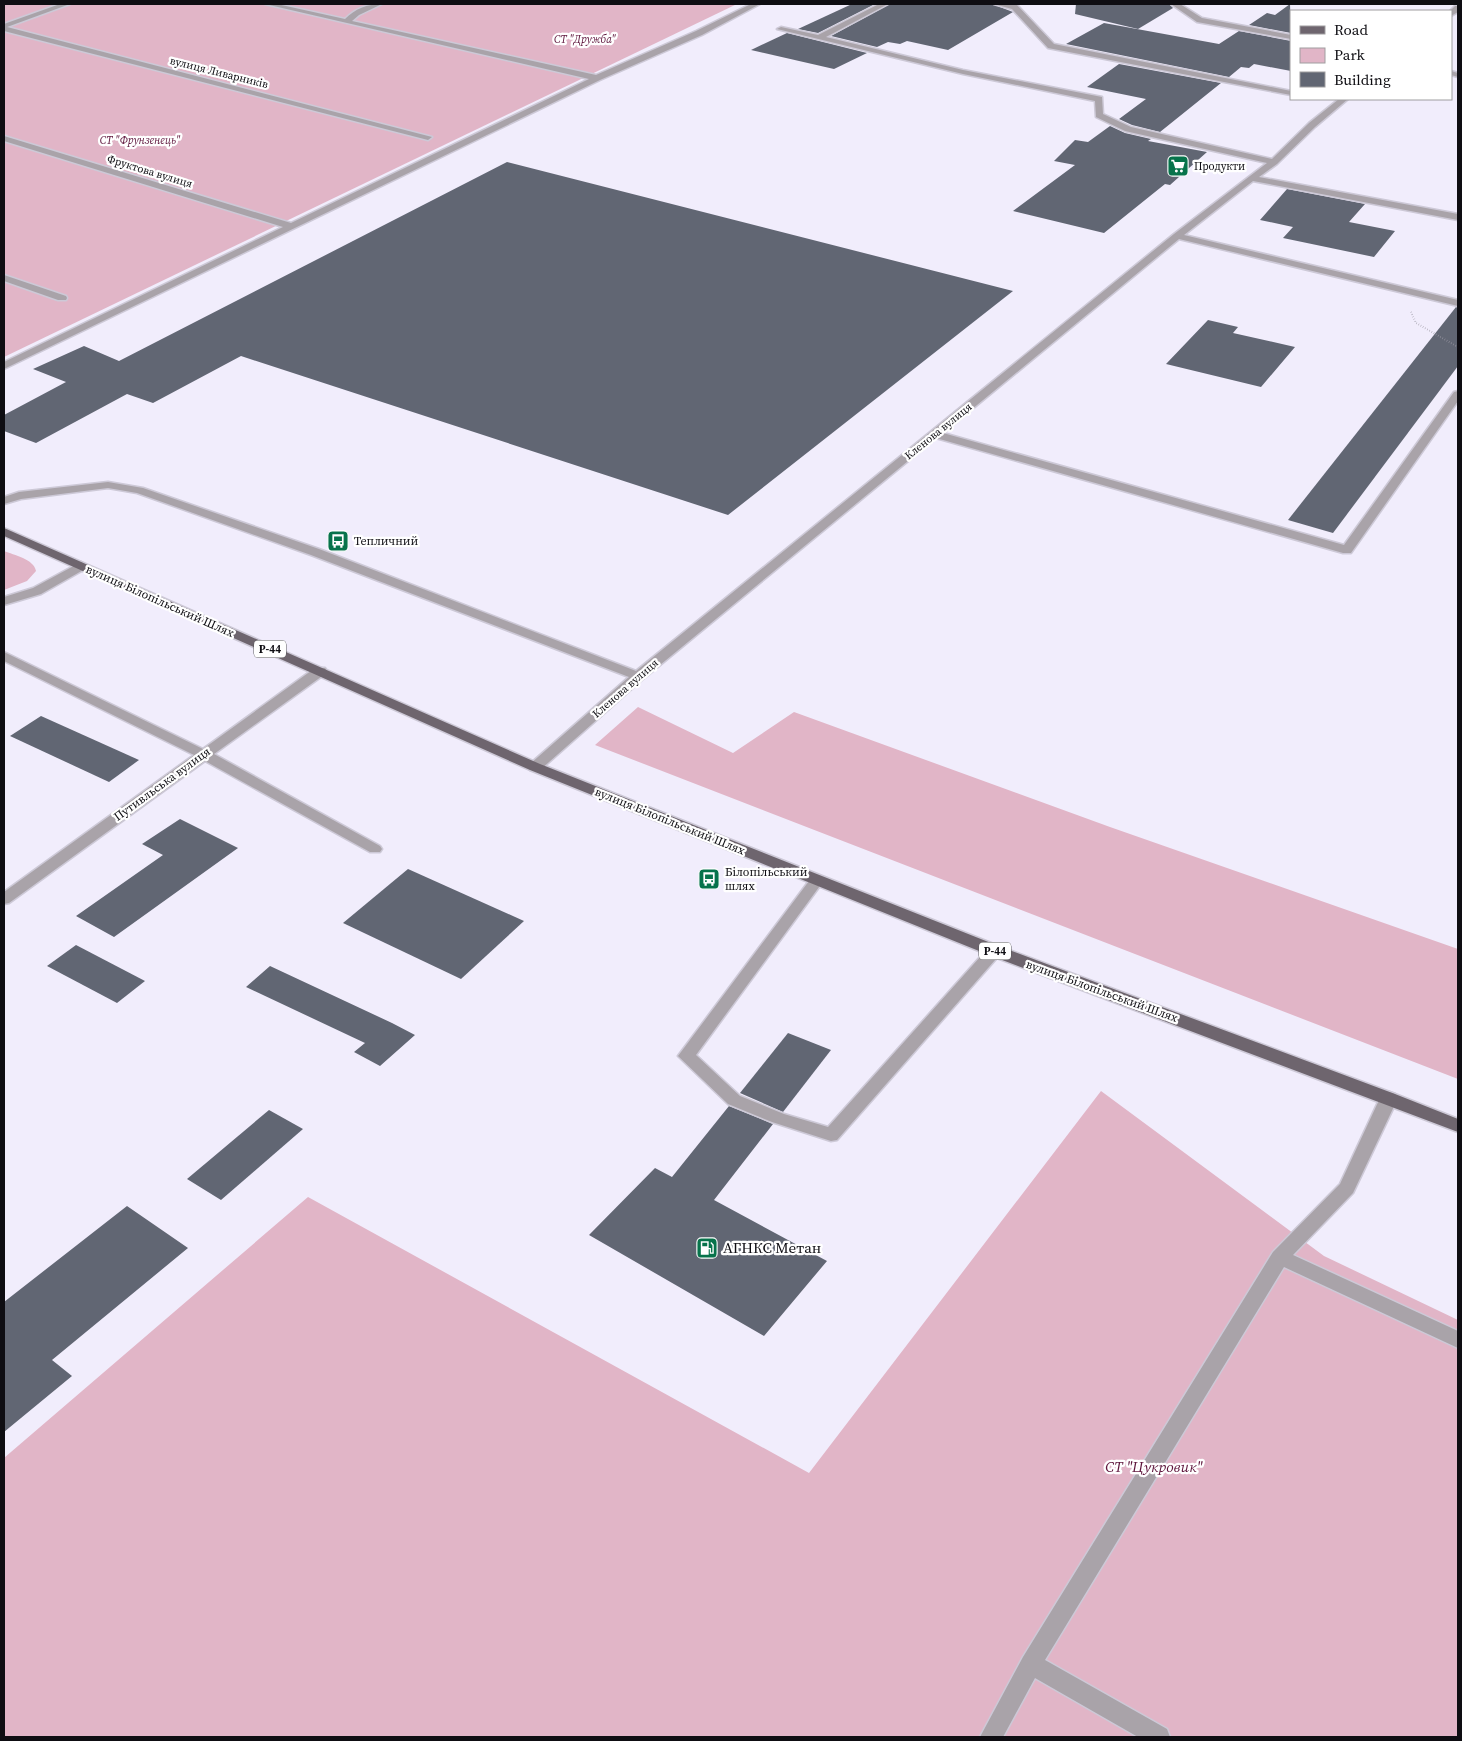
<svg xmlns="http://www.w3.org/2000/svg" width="1462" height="1741" viewBox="0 0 1462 1741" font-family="'Source Serif 4',serif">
<rect width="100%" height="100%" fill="#f1edfc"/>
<g fill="#e1b5c7">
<polygon points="4,4 737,4 4,357"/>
<path d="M4,551c10,4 30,8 32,20l-9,10 -23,9z"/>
<polygon points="638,707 733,753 794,712 1110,827 1458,949 1458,1079 595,745"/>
<polygon points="1101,1091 1324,1256 1458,1320 1458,1737 4,1737 4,1458 308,1197 809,1473"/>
</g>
<g fill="#616673">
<polygon points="852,4 875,4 818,33 798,29"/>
<polygon points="890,4 992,4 1013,12 948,50 907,41 900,44 888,42 877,47 831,36"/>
<polygon points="1076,4 1169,4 1173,8 1138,29 1075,14"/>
<polygon points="1290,4 1291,33 1249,25 1267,13 1275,15"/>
<polygon points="1104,23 1219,44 1239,31 1291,41 1291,71 1254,64 1249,68 1241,67 1229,77 1066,44"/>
<polygon points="787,33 867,53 834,69 751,50"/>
<polygon points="1119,64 1221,83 1160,132 1132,125 1119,119 1146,99 1087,87"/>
<polygon points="1110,126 1125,133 1151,139 1148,141 1207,152 1170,185 1165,184 1104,233 1013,211 1075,165 1054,161 1075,140 1088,142"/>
<polygon points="507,162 1013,291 728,515 241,356 153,403 127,394 36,443 4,431 4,415 66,382 33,369 84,346 119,361"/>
<polygon points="1287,189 1365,204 1349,222 1395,231 1374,257 1283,238 1293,227 1260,220"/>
<polygon points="1456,307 1458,308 1458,366 1333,533 1288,520"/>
<polygon points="1208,320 1238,327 1233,333 1295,347 1261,387 1166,364"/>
<polygon points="41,716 139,760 109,782 10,736"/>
<polygon points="180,819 238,848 114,937 76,916 163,855 142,844"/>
<polygon points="408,869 524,921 461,979 343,923"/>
<polygon points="76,945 145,981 117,1003 47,966"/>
<polygon points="270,966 392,1023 415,1035 380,1066 354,1052 365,1043 246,987"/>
<polygon points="788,1033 831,1050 783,1112 740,1093"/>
<polygon points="729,1106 773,1124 714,1200 827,1261 764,1336 589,1235 655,1168 672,1177"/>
<polygon points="269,1110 303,1129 221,1200 187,1179"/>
<polygon points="127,1206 188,1248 52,1360 72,1376 4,1432 4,1302"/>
</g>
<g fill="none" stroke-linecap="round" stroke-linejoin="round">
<g stroke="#cdc9d7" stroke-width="3">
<g id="minor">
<polygon points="60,4 70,4 7,27 432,137 428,140 4,31 4,24"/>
<path d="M265,4h12l68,15c10,-10 22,-15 37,-15l-23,11 -7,6 244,54 100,-44 55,-27h9l-58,31 -102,45 -596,289v-7l279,-135 -279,-86v-5l287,87 298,-144z"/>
<polygon points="879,4 888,4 826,37 963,70 1102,97 1103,114 1131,127 1272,159 1309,123 1339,99 1348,99 1315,127 1277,164 1259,177 1458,214 1458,220 1253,181 1184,235 1458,300 1458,306 1179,239 943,433 1344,545 1454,392 1458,391 1458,401 1351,553 1343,553 936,438 643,679 540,770 530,770 528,767 530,764 629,677 311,555 137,493 108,488 21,499 4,504 4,497 19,492 108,482 143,488 319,549 636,671 1174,234 1267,163 1125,131 1096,117 1095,101 963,74 777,29 781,27 818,35"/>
<polygon points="994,4 1017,5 1054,44 1291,91 1291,95 1048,48 1012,9"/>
<polygon points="1171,4 1180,4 1202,18 1291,35 1291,39 1197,22"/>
<polygon points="1455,6 1458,6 1458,12 1451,16 1450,11"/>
<polygon points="1451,71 1458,73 1458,77 1451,75"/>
<polygon points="4,275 66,296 67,298 66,300 58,300 4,281"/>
<polygon points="81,562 87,566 85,569 41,594 4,605 4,597 33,588"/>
<polygon points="4,652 203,749 315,668 325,668 327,671 325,674 214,754 380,846 382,849 380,852 370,852 205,761 9,903 4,904 4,892 194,755 4,661"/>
<polygon points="817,875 822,877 825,880 822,883 696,1055 740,1096 784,1114 828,1127 989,947 995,946 1001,947 1003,951 837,1140 831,1141 772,1122 728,1104 678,1056 812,877"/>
<polygon points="1389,1092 1395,1094 1398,1098 1353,1193 1293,1255 1458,1331 1458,1348 1284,1267 1045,1660 1167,1729 1170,1737 1138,1737 1035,1678 1003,1737 980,1737 1023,1657 1273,1252 1340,1184 1380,1098 1383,1094"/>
</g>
</g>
<g stroke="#cdc9d7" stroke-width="3">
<polygon id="major" points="4,528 540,764 1001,947 1395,1094 1458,1119 1458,1132 989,955 530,770 4,536"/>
</g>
<polyline stroke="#9f9ca7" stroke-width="2" stroke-dasharray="0.5 2" stroke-linecap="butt" points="1411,312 1416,323 1458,347"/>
<use href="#minor" fill="#a9a3a9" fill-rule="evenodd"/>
<use href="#major" fill="#6e656e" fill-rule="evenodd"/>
</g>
<defs>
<g id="supermarket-square" transform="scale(1.125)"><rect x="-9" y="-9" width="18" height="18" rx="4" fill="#07734b" stroke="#fff"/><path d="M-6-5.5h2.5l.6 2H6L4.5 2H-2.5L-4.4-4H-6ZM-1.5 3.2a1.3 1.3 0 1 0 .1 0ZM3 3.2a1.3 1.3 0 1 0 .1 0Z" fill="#fff"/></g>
<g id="bus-square" transform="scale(1.125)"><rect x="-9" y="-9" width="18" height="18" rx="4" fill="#07734b" stroke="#fff"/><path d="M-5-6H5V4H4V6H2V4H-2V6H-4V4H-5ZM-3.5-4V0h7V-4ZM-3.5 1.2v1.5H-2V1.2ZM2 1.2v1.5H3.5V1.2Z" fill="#fff"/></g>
<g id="fuel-square" transform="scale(1.125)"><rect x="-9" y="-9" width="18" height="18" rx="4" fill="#07734b" stroke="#fff"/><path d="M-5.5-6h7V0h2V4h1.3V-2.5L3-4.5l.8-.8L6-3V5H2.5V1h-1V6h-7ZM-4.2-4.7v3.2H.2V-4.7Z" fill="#fff"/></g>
</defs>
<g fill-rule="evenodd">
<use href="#supermarket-square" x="1178" y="166"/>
<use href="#bus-square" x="338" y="541"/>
<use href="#bus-square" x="709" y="879"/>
<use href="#fuel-square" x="707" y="1248"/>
</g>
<g text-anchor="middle" stroke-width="4.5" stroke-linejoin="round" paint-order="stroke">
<g font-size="11" font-style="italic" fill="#5e153c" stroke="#fff">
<text x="585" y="43">СТ "Дружба"</text>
<text x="140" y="144">СТ "Фрунзенець"</text>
</g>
<g font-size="11" fill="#0e0d12" stroke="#fff">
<text transform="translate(219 72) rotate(14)" y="4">вулиця Ливарників</text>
<text transform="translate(150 171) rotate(17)" y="4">Фруктова вулиця</text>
<text transform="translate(938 431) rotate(-39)" y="4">Кленова вулиця</text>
<text transform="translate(625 688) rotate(-41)" y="4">Кленова вулиця</text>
</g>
<g font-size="11" fill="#0e0d12" stroke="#fff" text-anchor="start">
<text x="1194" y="170">Продукти</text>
</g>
<g fill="#fff" stroke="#565659" stroke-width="1">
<rect x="254" y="640.5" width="32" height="17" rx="4"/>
<rect x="979" y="942.5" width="32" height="17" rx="4"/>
</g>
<g font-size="11" font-weight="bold" fill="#0e0d12">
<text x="270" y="653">Р-44</text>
<text x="995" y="955">Р-44</text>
</g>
<g font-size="12" fill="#0e0d12" stroke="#fff" text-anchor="start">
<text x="354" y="545">Тепличний</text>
<text x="725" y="876">Білопільський<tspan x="725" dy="14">шлях</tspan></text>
</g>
<g font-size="12" fill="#0e0d12" stroke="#fff">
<text transform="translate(160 601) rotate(24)" y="4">вулиця Білопільський Шлях</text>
<text transform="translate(162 784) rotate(-36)" y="4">Путивльська вулиця</text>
<text transform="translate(670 821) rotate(22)" y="4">вулиця Білопільський Шлях</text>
<text transform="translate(1102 991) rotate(20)" y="4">вулиця Білопільський Шлях</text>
</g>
<g font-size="15" fill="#0e0d12" stroke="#fff" text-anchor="start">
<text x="723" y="1253">АГНКС Метан</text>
</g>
<g font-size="15" font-style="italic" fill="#5e153c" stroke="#fff">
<text x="1154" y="1472">СТ "Цукровик"</text>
</g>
</g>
<rect width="1462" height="1741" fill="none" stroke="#0e0d12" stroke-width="10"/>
<rect x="1290" y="10" width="162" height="90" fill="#ffffff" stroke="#9f9ea0"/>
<rect x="1300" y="26" width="25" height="8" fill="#6e656e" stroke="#9f9ea0"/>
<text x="1334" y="35" font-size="15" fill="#0e0d12">Road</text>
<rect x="1300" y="48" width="25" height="15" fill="#e1b5c7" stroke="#9f9ea0"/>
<text x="1334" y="60" font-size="15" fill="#0e0d12">Park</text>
<rect x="1300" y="72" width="25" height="15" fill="#616673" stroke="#9f9ea0"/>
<text x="1334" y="85" font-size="15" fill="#0e0d12">Building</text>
</svg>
